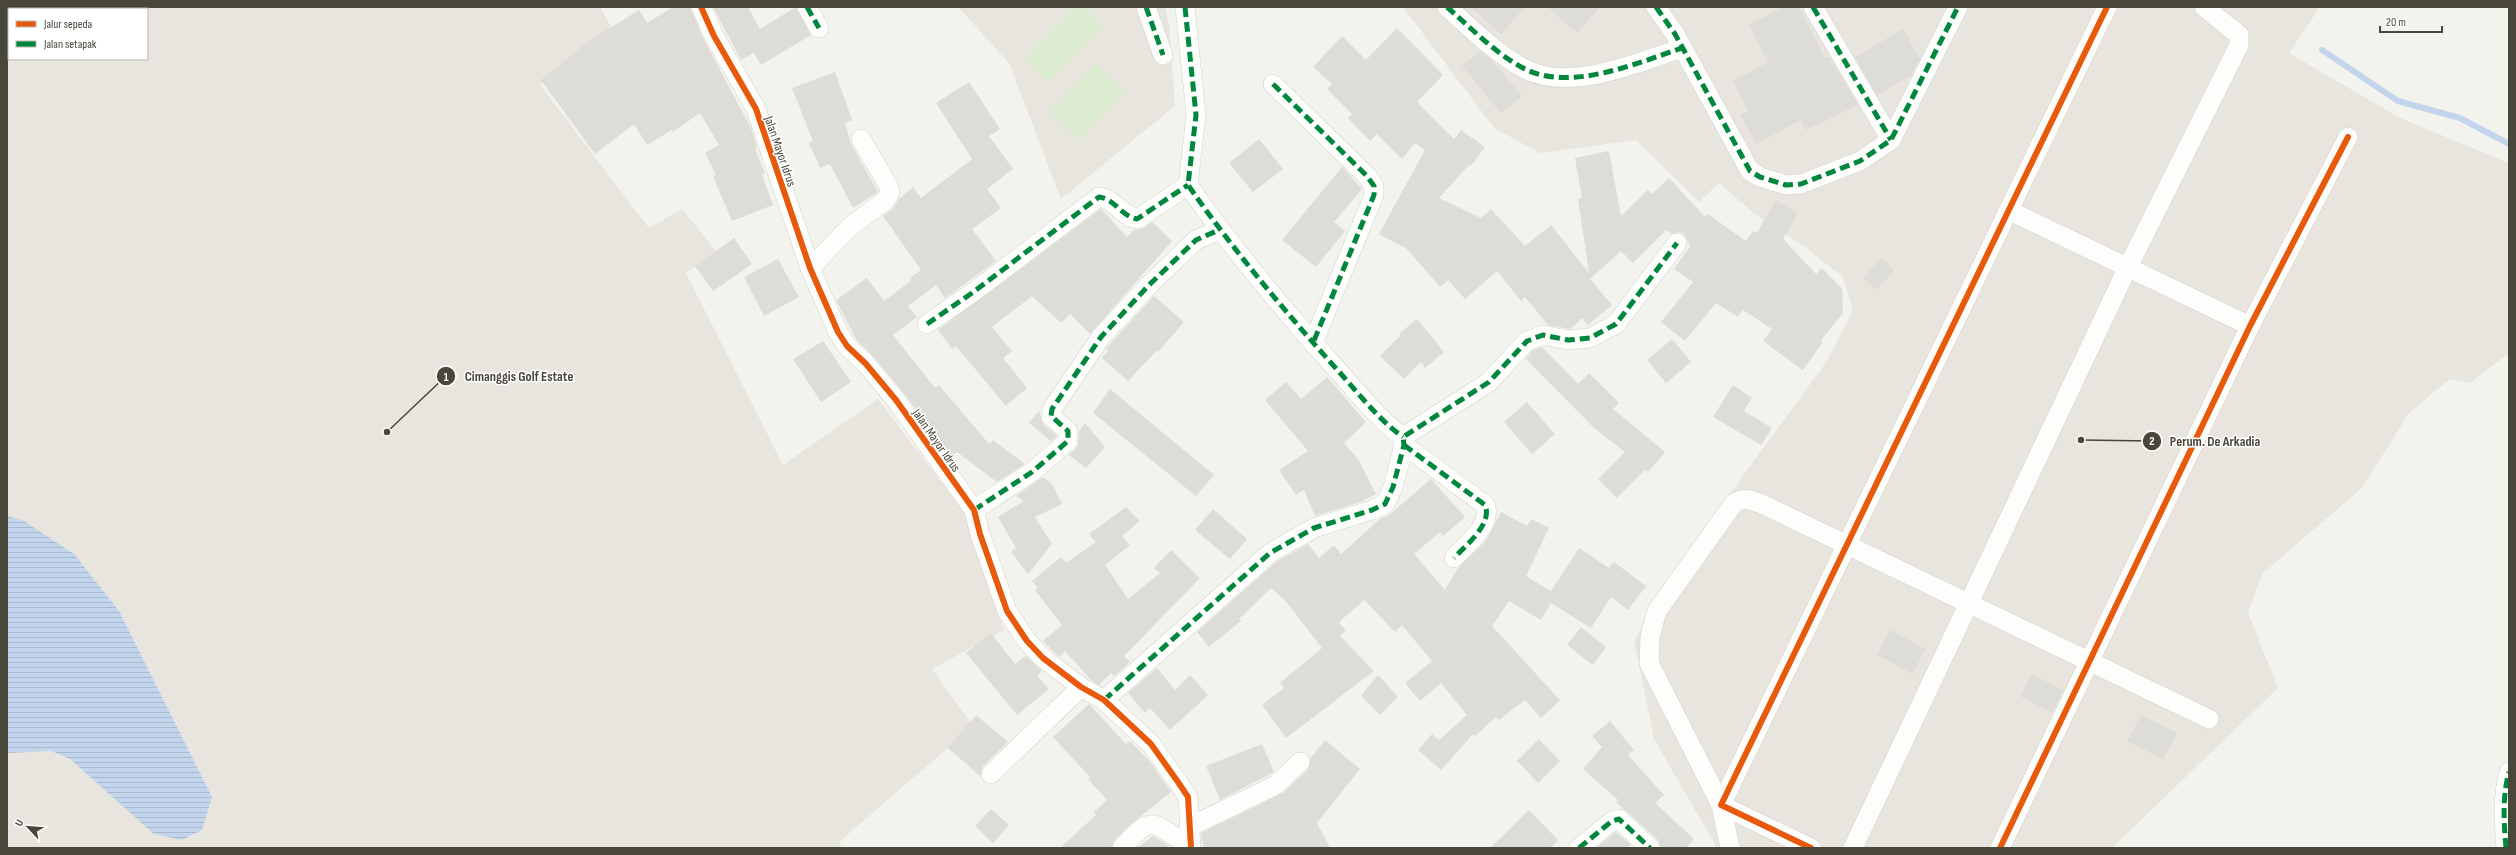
<svg xmlns="http://www.w3.org/2000/svg" width="2516" height="855" viewBox="0 0 2516 855" font-family="'Sofia Sans Condensed',sans-serif">
<defs>
<pattern id="water-rules" width="6" height="5" patternUnits="userSpaceOnUse"><rect width="6" height="5" fill="#c3d5ed"/><path d="M0 2.5h6" fill="none" stroke="#a9b8cc"/></pattern>
</defs>
<rect width="100%" height="100%" fill="#f3f3ee"/>
<g fill="#e7e5dd" fill-rule="evenodd">
<path d="M7,7h593l12,22 -72,56 109,143 33,-19 35,43 -31,21 97,192 95,-66 86,113 40,118 -72,39 41,57 -134,116 3,6h-835zM9,9h138v50h-138z"/>
<polygon points="958,7 1074,7 1024,58 1104,25 1085,7 1165,7 1169,25 1175,106 1061,199 1009,63"/>
<polygon points="1403,7 2320,7 2289,53 2400,118 2509,163 2509,353 2470,383 2450,379 2409,413 2362,488 2262,574 2248,613 2278,688 2112,848 1717,848 1654,739 1634,641 1680,562 1827,361 1853,310 1843,277 1799,243 1756,215 1719,183 1699,202 1636,140 1540,153 1494,128"/>
</g>
<g fill="#dcecd1">
<polygon points="1074,7 1085,7 1104,26 1048,82 1024,58"/>
<polygon points="1096,64 1125,92 1079,140 1050,112"/>
</g>
<polygon fill="url(#water-rules)" points="7,516 24,521 74,554 119,611 212,797 202,830 182,840 154,834 70,759 52,751 7,753"/>
<g fill="none" stroke-linecap="round" stroke-linejoin="round">
<polyline stroke="#c3d5ed" stroke-width="6" points="2322,50 2398,101 2460,118 2509,144"/>
</g>
<g fill="#dddcd6">
<polygon points="673,7 690,7 704,40 751,128 757,148 755,149 765,173 762,175 773,205 732,221 713,176 716,175 705,153 719,145 700,113 673,132 672,130 647,145 634,124 595,154 541,80 589,41 639,10 647,23"/>
<polygon points="713,7 748,7 760,29 796,7 811,35 761,65 754,53 741,60"/>
<polygon points="1471,7 1525,7 1501,34"/>
<polygon points="1548,7 1600,7 1577,33"/>
<polygon points="1783,7 1799,7 1825,58 1829,57 1858,105 1806,130 1801,120 1756,144 1740,115 1748,111 1733,81 1768,62 1749,25"/>
<polygon points="1397,28 1443,75 1417,102 1454,139 1461,130 1485,147 1471,166 1469,165 1439,198 1481,218 1491,209 1525,246 1551,225 1589,273 1578,199 1582,198 1575,158 1609,151 1621,216 1648,190 1652,194 1669,178 1705,217 1708,214 1746,241 1753,231 1757,233 1776,200 1798,213 1783,239 1816,274 1822,268 1842,289 1843,313 1821,340 1823,342 1803,370 1763,341 1772,329 1743,310 1738,317 1716,303 1685,341 1661,322 1693,282 1674,269 1690,246 1684,234 1679,232 1672,234 1666,230 1633,263 1621,251 1590,279 1612,305 1588,325 1582,318 1570,329 1548,325 1525,297 1521,301 1497,271 1465,299 1448,280 1440,287 1407,249 1379,234 1425,150 1415,143 1402,159 1377,134 1370,141 1348,118 1352,114 1327,89 1332,84 1313,67 1342,36 1366,60"/>
<polygon points="1903,29 1920,59 1911,75 1877,95 1855,57"/>
<polygon points="1480,51 1492,61 1522,96 1501,113 1462,66"/>
<polygon points="835,72 852,120 845,123 851,144 878,192 853,208 830,164 820,168 809,143 813,141 792,88"/>
<polygon points="969,82 1000,129 989,136 1013,169 987,189 1001,208 972,229 996,261 945,298 936,285 908,306 917,317 893,335 935,388 939,385 989,444 993,440 1025,464 997,482 957,452 951,457 904,393 874,357 856,339 836,300 867,278 884,301 911,281 910,278 921,270 883,216 893,209 900,198 913,187 921,198 972,159 936,103"/>
<polygon points="1259,139 1283,169 1253,192 1229,163"/>
<polygon points="1342,167 1362,189 1334,222 1345,231 1316,267 1282,240"/>
<polygon points="1101,209 1127,237 1134,230 1143,228 1152,222 1172,241 1090,334 1070,314 1061,323 1032,296 992,327 1012,351 1003,358 1027,388 1006,406 956,346 952,349 938,330"/>
<polygon points="734,238 752,264 713,291 695,266"/>
<polygon points="1882,258 1894,271 1876,290 1863,278"/>
<polygon points="778,259 799,297 764,316 744,277"/>
<polygon points="1154,296 1184,322 1158,352 1156,351 1128,381 1102,358 1108,351 1106,349 1110,344"/>
<polygon points="1417,319 1444,352 1425,368 1421,362 1404,379 1380,356 1400,336 1399,334"/>
<polygon points="1672,339 1691,362 1666,383 1647,360"/>
<polygon points="823,341 851,382 821,402 793,359"/>
<polygon points="1542,347 1578,384 1589,373 1619,403 1613,409 1665,452 1648,472 1645,470 1617,498 1598,479 1625,452 1594,428 1526,359 1533,350"/>
<polygon points="1327,377 1366,422 1344,443 1358,459 1376,494 1360,502 1315,516 1304,490 1296,495 1279,470 1308,451 1265,400 1286,382 1301,399"/>
<polygon points="1733,385 1752,398 1744,411 1772,428 1761,445 1713,417"/>
<polygon points="1110,389 1214,475 1196,496 1093,413"/>
<polygon points="1527,402 1555,434 1532,454 1504,422"/>
<polygon points="1039,411 1043,424 1057,436 1051,441 1029,423"/>
<polygon points="1085,423 1105,447 1086,468 1069,455 1078,446 1079,431"/>
<polygon points="1043,477 1052,484 1062,504 1035,517 1052,544 1028,574 1011,552 1016,548 998,517 1024,501 1016,496"/>
<polygon points="1431,479 1465,517 1443,536 1440,532 1414,554 1445,590 1458,568 1486,541 1501,512 1527,526 1531,519 1549,528 1526,576 1551,591 1579,548 1609,568 1614,562 1646,586 1628,610 1611,597 1591,628 1551,603 1541,620 1509,601 1492,626 1560,700 1541,718 1525,700 1499,720 1496,717 1475,736 1473,734 1441,770 1418,750 1432,734 1439,740 1467,715 1441,683 1420,701 1405,683 1432,661 1402,625 1395,632 1364,600 1339,622 1346,631 1340,636 1374,671 1286,738 1262,705 1284,688 1280,683 1322,648 1284,599 1271,588 1239,619 1241,621 1209,647 1197,632 1276,562 1308,544 1319,558 1334,545 1341,554 1381,518 1388,516"/>
<polygon points="1126,507 1140,521 1122,536 1130,545 1105,565 1128,599 1160,573 1154,568 1171,550 1200,578 1124,656 1130,662 1114,676 1111,673 1099,685 1091,680 1065,651 1059,657 1043,641 1062,625 1035,590 1038,588 1032,581 1061,557 1066,563 1096,542 1089,534"/>
<polygon points="1213,509 1247,539 1230,559 1195,530"/>
<polygon points="1581,627 1606,647 1593,665 1567,645"/>
<polygon points="1890,630 1925,649 1913,674 1877,655"/>
<polygon points="991,633 1015,664 1026,656 1042,671 1037,676 1049,689 1017,715 966,653"/>
<polygon points="1157,668 1175,690 1190,675 1208,695 1170,730 1150,708 1145,713 1128,693"/>
<polygon points="2032,674 2063,690 2052,713 2020,696"/>
<polygon points="1378,675 1398,697 1380,715 1361,696"/>
<polygon points="1089,704 1126,744 1130,741 1151,763 1171,792 1126,828 1114,841 1111,848 1060,848 1096,815 1094,812 1107,800 1088,779 1090,777 1053,737"/>
<polygon points="976,715 1008,742 983,766 980,776 948,748"/>
<polygon points="2141,715 2177,733 2163,759 2127,741"/>
<polygon points="1610,721 1634,750 1628,755 1664,795 1655,803 1694,839 1686,848 1661,848 1658,840 1616,802 1618,800 1583,769 1602,747 1592,736"/>
<polygon points="1539,739 1560,761 1538,783 1517,761"/>
<polygon points="1325,740 1360,769 1317,823 1330,848 1204,848 1201,833 1283,793 1308,770 1310,759"/>
<polygon points="1262,744 1274,772 1220,800 1206,766"/>
<polygon points="991,809 1009,825 993,843 975,826"/>
<polygon points="1529,810 1558,840 1550,848 1490,848"/>
<polygon points="1616,832 1631,845 1627,848 1596,848"/>
<polygon points="1153,836 1166,844 1170,848 1137,848"/>
</g>
<g fill="none" stroke-linecap="round" stroke-linejoin="round">
<g stroke="#d1d0cc" stroke-width="20">
<g id="minor">
<polyline points="701,7 714,36 756,109 810,268 838,332 847,346 866,364 896,400 974,510 980,534 1007,611 1027,641 1043,658 1081,687 1104,700 1151,744 1178,782 1188,797 1191,848"/>
<polyline points="807,7 819,28"/>
<polyline points="1146,7 1163,55"/>
<path d="M1185,7l11,108 -8,70c46,66 99,129 153,189 19,21 38,46 62,63"/>
<path d="M1447,7c24,21 48,46 76,61 46,25 114,-5 159,-20"/>
<polyline points="1656,7 1675,34 1750,171 1760,177 1786,185 1801,184 1860,161 1891,140 1958,7"/>
<polyline points="1813,7 1891,140"/>
<polyline points="1273,84 1367,176 1374,186 1374,195 1313,343"/>
<polyline points="2008,210 2250,326"/>
<polyline points="810,268 851,226 886,200 890,192 888,185 861,139"/>
<path d="M927,324l45,-31 127,-96c16,2 22,19 38,22l51,-34"/>
<path d="M1404,445l81,60c8,19 -19,40 -31,53"/>
<polyline points="974,510 1032,472 1068,441 1068,431 1051,416 1052,409 1101,337 1149,285 1196,240 1219,230"/>
<polyline points="1104,700 1270,553 1314,528 1372,510 1385,504 1393,487 1404,445 1403,437 1489,382 1527,341 1543,335 1568,340 1590,338 1616,324 1677,243"/>
<polyline points="991,774 1081,687"/>
<polyline points="1189,827 1276,785 1300,762"/>
<path d="M1122,848c34,-39 31,-21 68,-3"/>
<polyline points="1579,848 1612,821 1619,819 1650,848"/>
<path d="M1730,848l-9,-43 -72,-142 1,-27 7,-25 77,-108c12,-7 20,-2 32,3l443,213"/>
<polyline points="1811,848 1721,805 2107,7"/>
<polyline points="1853,848 2127,269 2239,45 2239,35 2204,7"/>
<polyline points="2000,848 2250,326 2348,137"/>
<path d="M2506,848c-2,-25 -4,-51 3,-76"/>
</g>
</g>
<use href="#minor" stroke="#fdfdfc" stroke-width="19"/>
<g stroke="#00873e" stroke-width="5" stroke-dasharray="10 5" stroke-linecap="butt">
<polyline points="807,7 819,28"/>
<polyline points="1146,7 1163,55"/>
<path d="M1185,7l11,108 -8,70c46,66 99,129 153,189 19,21 38,46 62,63"/>
<path d="M1447,7c24,21 48,46 76,61 46,25 114,-5 159,-20"/>
<polyline points="1656,7 1675,34 1750,171 1760,177 1786,185 1801,184 1860,161 1891,140 1958,7"/>
<polyline points="1813,7 1891,140"/>
<polyline points="1273,84 1367,176 1374,186 1374,195 1313,343"/>
<path d="M927,324l45,-31 127,-96c16,2 22,19 38,22l51,-34"/>
<path d="M1404,445l81,60c8,19 -19,40 -31,53"/>
<polyline points="974,510 1032,472 1068,441 1068,431 1051,416 1052,409 1101,337 1149,285 1196,240 1219,230"/>
<polyline points="1104,700 1270,553 1314,528 1372,510 1385,504 1393,487 1404,445 1403,437 1489,382 1527,341 1543,335 1568,340 1590,338 1616,324 1677,243"/>
<polyline points="1579,848 1612,821 1619,819 1650,848"/>
<path d="M2506,848c-2,-25 -4,-51 3,-76"/>
</g>
<g stroke="#fff" stroke-width="8">
<g id="cycleway">
<polyline points="701,7 714,36 756,109 810,268 838,332 847,346 866,364 896,400 974,510 980,534 1007,611 1027,641 1043,658 1081,687 1104,700 1151,744 1178,782 1188,797 1191,848"/>
<polyline points="1811,848 1721,805 2107,7"/>
<polyline points="2000,848 2250,326 2348,137"/>
</g>
</g>
<use href="#cycleway" stroke="#e8590c" stroke-width="6"/>
</g>
<g text-anchor="middle" stroke-width="3" stroke-linejoin="round" paint-order="stroke">
<g font-size="13" fill="#49463a" stroke="#fff">
<text transform="translate(781 151) rotate(71)" y="5">Jalan Mayor Idrus</text>
<text transform="translate(937 440) rotate(55)" y="5">Jalan Mayor Idrus</text>
</g>
</g>
<path fill="none" stroke="#49463a" stroke-width="1.5" d="M387 432L446 376M2081 440L2152 441"/>
<g fill="#49463a" stroke="#fff" stroke-width="1.5">
<circle cx="387" cy="432" r="4"/>
<circle cx="2081" cy="440" r="4"/>
<circle cx="446" cy="376" r="10"/>
<circle cx="2152" cy="441" r="10"/>
</g>
<g font-size="12" text-anchor="middle" font-weight="bold" fill="#fff">
<text x="446" y="381">1</text>
<text x="2152" y="445">2</text>
</g>
<g font-size="14" text-anchor="middle" font-weight="bold" fill="#49463a" stroke="#fff" stroke-width="3" stroke-linejoin="round" paint-order="stroke">
<text x="519" y="381">Cimanggis Golf Estate</text>
<text x="2215" y="446">Perum. De Arkadia</text>
</g>
<rect width="2516" height="855" fill="none" stroke="#49463a" stroke-width="16"/>
<rect x="8" y="8" width="140" height="52" fill="#ffffff" stroke="#b6b5b0"/>
<rect x="16" y="21" width="20" height="6" fill="#e8590c" stroke="#b6b5b0"/>
<text x="44" y="28" font-size="12" fill="#49463a">Jalur sepeda</text>
<rect x="16" y="41" width="20" height="6" fill="#00873e" stroke="#b6b5b0"/>
<text x="44" y="48" font-size="12" fill="#49463a">Jalan setapak</text>
<g transform="translate(28 827) rotate(296)" stroke="#ffffff" stroke-width="3" paint-order="stroke">
<path d="M0-3L7 15L0 10L-7 15Z" fill="#49463a"/>
<text y="-6" font-size="11" font-weight="bold" text-anchor="middle" fill="#49463a">U</text>
</g>
<path d="M2380 26v6h62v-6" fill="none" stroke="#49463a" stroke-width="2"/>
<text x="2386" y="26" font-size="12" fill="#49463a" stroke="#ffffff" stroke-width="3" paint-order="stroke">20 m</text>
</svg>
